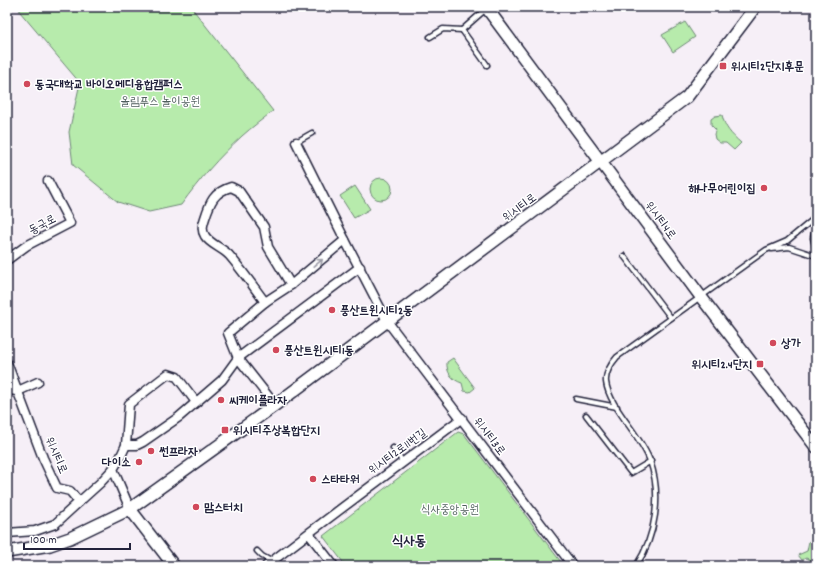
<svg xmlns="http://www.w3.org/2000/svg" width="823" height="573" viewBox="0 0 823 573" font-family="Dekko,'Poor Story',sans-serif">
<rect width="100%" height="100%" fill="#f6eff7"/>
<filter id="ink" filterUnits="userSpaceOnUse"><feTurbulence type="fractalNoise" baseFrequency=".025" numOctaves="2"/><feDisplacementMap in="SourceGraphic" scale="8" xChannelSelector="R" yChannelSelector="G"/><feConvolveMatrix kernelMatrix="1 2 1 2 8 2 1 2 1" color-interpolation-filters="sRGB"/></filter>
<g filter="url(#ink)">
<g fill="#b7ebac" stroke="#6c8674">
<path d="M20,7h171l82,104c-10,8 -21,16 -31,25 -23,21 -43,44 -61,69l-32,7 -31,-10 -45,-37 -4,-33 11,-49 -60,-71z"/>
<polygon points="685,22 695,37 673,52 662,35"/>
<path d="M722,115c3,13 9,19 19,28l-7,7 -8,-7h-6l-5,-4 -1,-5 2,-4 -5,-5v-6l4,-3z"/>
<circle cx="381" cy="189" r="11"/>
<polygon points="355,186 370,209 354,218 340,196"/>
<path d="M453,358l22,30 -5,4 -6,-1 -2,-8c-10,-3 -16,-11 -15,-21z"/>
<polygon points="458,432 464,434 564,566 346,566 323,536"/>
<polygon points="809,541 816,544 816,557 813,561 806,558 802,560 798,555 807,551"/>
</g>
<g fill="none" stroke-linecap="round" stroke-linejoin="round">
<g stroke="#22223b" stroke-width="7">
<g id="lane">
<polyline points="487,8 462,30 487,65"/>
<polyline points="430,37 443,29 462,30"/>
<polyline points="296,142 312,133"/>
<polyline points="816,221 813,238 816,250"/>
<polyline points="772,249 789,247 816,256"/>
<polyline points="624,256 671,318"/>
<polyline points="576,399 617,407"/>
<polyline points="586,415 631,473 651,461"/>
<polyline points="393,448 403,462"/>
<polyline points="257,551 262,556 271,561"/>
<path d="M636,566c20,-30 26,-71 14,-105 -9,-26 -41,-54 -44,-79 -1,-9 5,-18 11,-25l149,-107 21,-9 29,-24"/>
</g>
</g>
<g stroke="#22223b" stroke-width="11">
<g id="street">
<polyline points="296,142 345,240 387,321 573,566"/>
<polyline points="7,260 26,246 70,223 48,181"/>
<path d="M265,302c-12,-16 -23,-32 -36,-47 -7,-7 -19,-11 -24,-19 -4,-6 -2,-12 0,-18 5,-16 9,-26 26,-31l8,4 25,36 4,20 23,38"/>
<polyline points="7,363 43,458 57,488 70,491 79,502 100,483 113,469"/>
<polyline points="7,390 18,391 38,382"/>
<polyline points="275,405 238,358 228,333 265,302 291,285 345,240"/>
<polyline points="126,445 137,445 143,442 179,417 222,380 238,358 360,267"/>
<polyline points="130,509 113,469 120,458 126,445 129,404 168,374 177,377 196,402"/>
<polyline points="7,533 35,531 55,524 79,502"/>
<polyline points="309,534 334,566"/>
<path d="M266,566c64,-50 130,-98 196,-148"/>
</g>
</g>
<g stroke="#22223b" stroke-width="14">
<g id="secondary">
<polyline points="486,7 701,297 816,447"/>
<polyline points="130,509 174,566"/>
<polyline points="7,552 50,545 70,538 130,509 275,405 687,97 755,7"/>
</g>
</g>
<use href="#lane" stroke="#fff" stroke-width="4"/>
<use href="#street" stroke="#fff" stroke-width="8"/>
<use href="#secondary" stroke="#fff" stroke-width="11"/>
</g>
<defs><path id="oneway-shaft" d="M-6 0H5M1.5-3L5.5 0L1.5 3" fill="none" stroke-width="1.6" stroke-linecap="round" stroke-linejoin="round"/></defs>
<use stroke="#9c9ca7" href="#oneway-shaft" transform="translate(318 263) rotate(-39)"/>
</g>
<g fill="#d1495b" stroke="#fff" stroke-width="1.5">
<rect x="719" y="62" width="8" height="8" rx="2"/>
<circle cx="27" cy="84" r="4"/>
<circle cx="764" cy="188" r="4"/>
<circle cx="332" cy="310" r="4"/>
<circle cx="773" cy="343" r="4"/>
<circle cx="276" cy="350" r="4"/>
<rect x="756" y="360" width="8" height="8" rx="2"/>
<circle cx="221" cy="400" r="4"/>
<rect x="221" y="426" width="8" height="8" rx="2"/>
<circle cx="151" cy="451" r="4"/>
<circle cx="139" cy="462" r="4"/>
<circle cx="313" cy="479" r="4"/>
<circle cx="196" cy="507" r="4"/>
</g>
<g text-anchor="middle" stroke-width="3" stroke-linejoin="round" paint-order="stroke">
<g font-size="12" font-weight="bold" fill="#22223b" stroke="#fff" text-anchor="start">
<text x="731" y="70">위시티2단지후문</text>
<text x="35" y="88">동국대학교 바이오메디융합캠퍼스</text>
<text x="756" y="192" text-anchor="end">해나무어린이집</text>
<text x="340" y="314">풍산트윈시티2동</text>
<text x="781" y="347">상가</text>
<text x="284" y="354">풍산트윈시티1동</text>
<text x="752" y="368" text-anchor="end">위시티2.4단지</text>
<text x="229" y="404">씨케이플라자</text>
<text x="233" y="434">위시티주상복합단지</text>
<text x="159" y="455">썬프라자</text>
<text x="131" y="466" text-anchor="end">다이소</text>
<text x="321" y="483">스타타워</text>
<text x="204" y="511">맘스터치</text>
</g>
<g font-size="12" fill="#4f5e5d" stroke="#fff">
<text x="160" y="105">올림푸스 놀이공원</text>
<text x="450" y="513">식사중앙공원</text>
</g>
<g font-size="12" fill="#22223b" stroke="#fff">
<text transform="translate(519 207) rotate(-36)" y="4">위시티로</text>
<text transform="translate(661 220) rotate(54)" y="4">위시티4로</text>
<text transform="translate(42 224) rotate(-27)" y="4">동국로</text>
<text transform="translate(490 436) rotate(53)" y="4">위시티3로</text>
<text transform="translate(397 451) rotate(-36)" y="4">위시티2로11번길</text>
<text transform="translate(57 455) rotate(67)" y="4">위시티로</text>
</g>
<g font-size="14" font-weight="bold" fill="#22223b" stroke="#fff">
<text x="409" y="545">식사동</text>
</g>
</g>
<rect width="823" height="573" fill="none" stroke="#fff" stroke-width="24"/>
<rect x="12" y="12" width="799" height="549" fill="none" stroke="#22223b" stroke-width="1.5" filter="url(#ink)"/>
<path d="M24 543v6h106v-6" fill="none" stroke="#22223b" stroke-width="2"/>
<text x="30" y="543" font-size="12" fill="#22223b" stroke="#ffffff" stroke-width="3" paint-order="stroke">100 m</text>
</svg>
